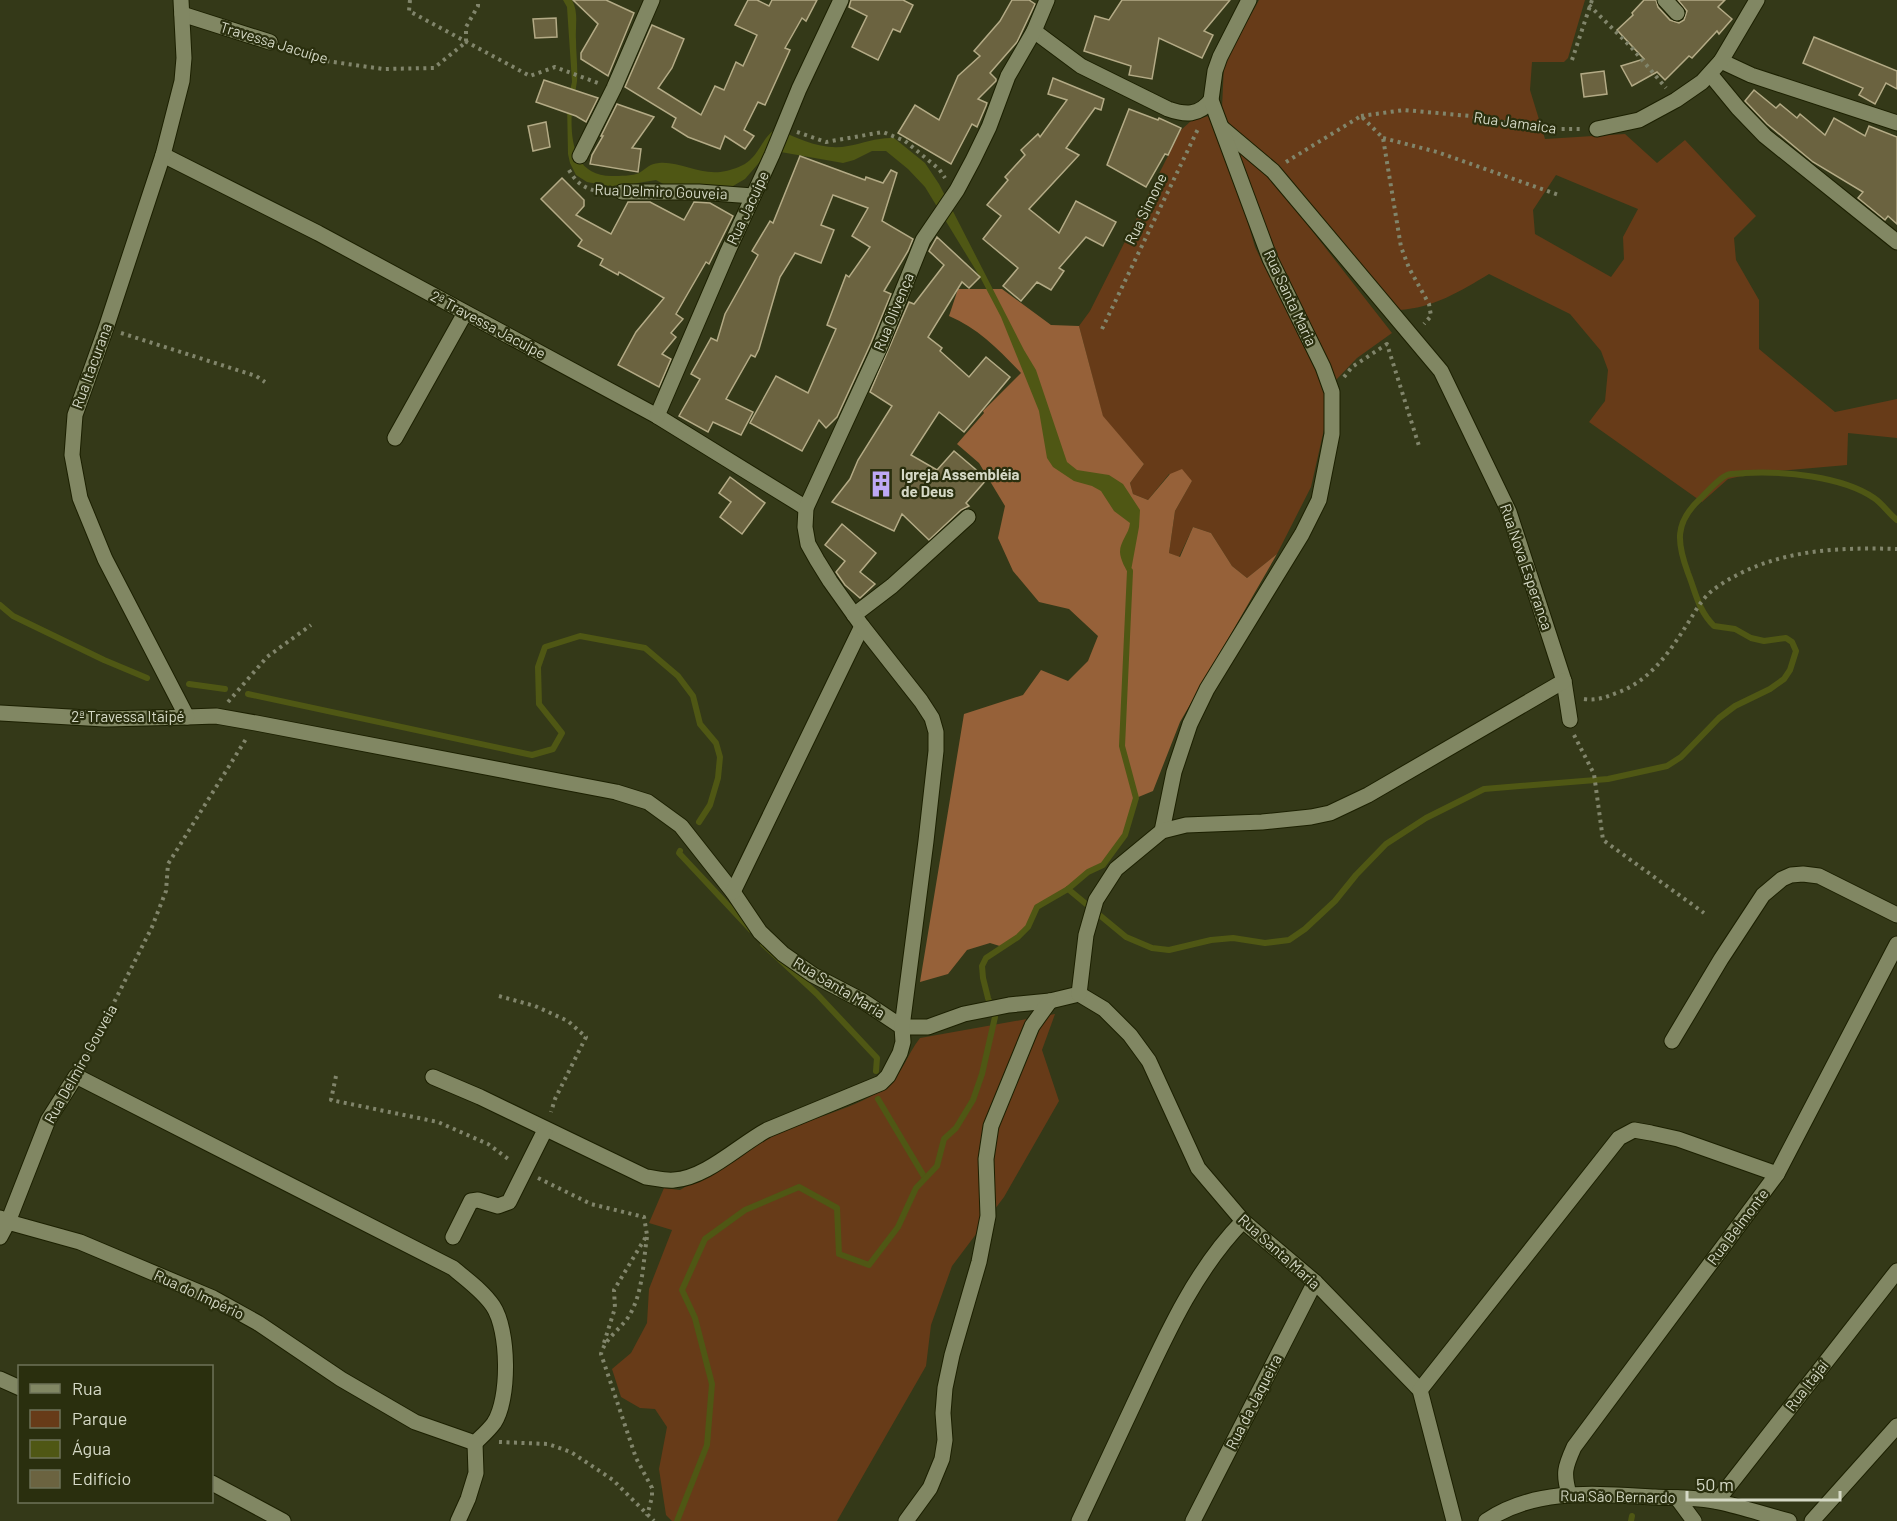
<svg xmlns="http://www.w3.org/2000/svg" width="1897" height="1521" viewBox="0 0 1897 1521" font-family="Barlow,sans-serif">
<rect width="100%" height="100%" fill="#343918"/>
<g fill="#673b18" fill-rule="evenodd">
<path d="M1259,0h326l-17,58 -4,4h-32l-2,28 15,49 80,-5 32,29 28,-23 71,76 -22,22 2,22 23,40v49l76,63 62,-13v39l-49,-5 -1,32 -92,8 -27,6 -26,23 -113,-80 16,-21 3,-31 -7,-19 -31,-37 -81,-40c-28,17 -56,34 -90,36l-170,-183 -7,-19 2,-44zM1556,175l82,34 -15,28 1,22 -13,18 -76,-43 -2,-24z"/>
<polygon points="1212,115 1235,179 1255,247 1324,388 1325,425 1311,487 1277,554 1247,578 1232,566 1211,533 1193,527 1179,557 1169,553 1175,511 1192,481 1169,474 1148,500 1133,494 1130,483 1144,464 1103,417 1079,326 1090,311 1181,130 1191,121"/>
<polygon points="1231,140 1274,182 1392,333 1357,358 1335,381 1278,264"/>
<path d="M1055,1014l-13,36 17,51 -55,96 -52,69 -21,59 -5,41 -89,155h-165l-6,-6 -7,-46 8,-42 -12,-18 -15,-1 -19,-11 -9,-28 19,-16 16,-30 2,-34 23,-59 -23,-7 15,-35 16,2c29,-17 58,-37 88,-52 37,-19 80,-26 115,-49 20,-14 23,-33 37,-51z"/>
</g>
<path fill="#966139" d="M958,289h44l49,36 28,1 24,90 41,48 -14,19 3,11 15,6 22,-26 12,-5 10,12 -17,30 -6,42 11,4 13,-30 18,6 21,33 15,12 30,-24 -97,168 -27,69 -17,7 -11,37 -22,30 -15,7 -20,17 -31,18 -9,20 -10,10 -15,10 -13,-4 -23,7 -19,24 -28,8 44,-268 59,-19 18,-25 27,11 20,-20 10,-25 -29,-27 -30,-7 -26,-31 -15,-33 7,-32 -26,-43 -22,-19 27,-31 -1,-2 38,-38c-22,-23 -43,-45 -72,-57z"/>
<path fill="#4f5714" d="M563,0h9c7,13 3,26 4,40 0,14 2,27 1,41 -1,9 -4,18 -5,27 -2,31 1,68 40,68 7,0 21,0 27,-3 8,-5 10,-9 20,-10 22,-2 43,14 67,8 8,-2 18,-5 24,-11 10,-8 15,-27 27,-31 22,10 46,22 71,17 16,-3 30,-9 46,-8l31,25 14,21 85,166 12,20 31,92 10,8 32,5 14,9 17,26 -1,17 -9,49c-4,-6 -10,-17 -10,-24 0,-11 9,-18 10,-29l-16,-12 -13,-20 -9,-5 -18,-5 -21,-14 -6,-9 -8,-47 -38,-94 -21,-40 -55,-90 -17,-18 -22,-18h-14l-18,9 -11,3 -68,-12 -11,6 -19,22 -12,7 -14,2 -52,-2 -11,-6 -42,7 -27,-5 -11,-7 -6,-12 -2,-9 -1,-51 5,-21 -5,-75z"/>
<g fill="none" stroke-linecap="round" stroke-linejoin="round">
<g stroke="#4f5714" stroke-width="6">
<polyline points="0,605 13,616 104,660 147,678"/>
<polyline points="189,684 225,689"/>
<polyline points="248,694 532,755 553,749 562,733 539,704 538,667 545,647 580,636 645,648 678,676 693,696 700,724 716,743 720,757 718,778 710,805 699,822"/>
<polyline points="680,851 679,853 751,930"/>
<path d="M1068,889l58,48 26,11 17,2 42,-10 22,-2 32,5 24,-3 16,-11 30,-28 21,-26 30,-31 40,-26 58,-29 124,-10 59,-13 14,-9 38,-39 16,-12 35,-17 14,-10 6,-9 6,-19 -4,-9 -6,-4 -22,3 -13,-3 -16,-9 -21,-3c-16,-16 -18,-33 -26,-53 -11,-30 -14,-50 12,-74 6,-6 19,-21 27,-24 5,-2 13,-1 18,-2 38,-2 97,3 129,25 9,6 15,16 23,22"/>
<polyline points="763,944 817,994 877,1058 876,1071"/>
<polyline points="878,1099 925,1178"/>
<polyline points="677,1521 707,1445 712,1384 695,1318 682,1290 705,1239 745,1210 799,1187 837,1208 839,1254 869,1265 898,1227 916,1188 937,1166 944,1139 956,1128 973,1100 982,1074 995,1017 988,998 983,978 982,966 986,958 1018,937 1028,927 1037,907 1068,889 1088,872 1103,865 1125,835 1136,798 1122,746 1130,571"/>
<polyline points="1631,1521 1632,1516"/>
</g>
</g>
<g fill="#6b6340" stroke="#b4ab86" stroke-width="1.5">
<polygon points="573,0 606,0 634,13 608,76 581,59 581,53 598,24"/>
<polygon points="748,0 757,0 769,6 772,0 817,0 806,21 802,18 785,48 790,50 765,105 758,102 744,130 754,136 745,149 725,136 720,149 688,137 672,127 676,118 625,87 652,25 684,39 672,68 658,88 701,115 715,86 724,90 736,62 743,66 757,35 735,25"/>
<polygon points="851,0 903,0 913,5 900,32 893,29 878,60 852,47 867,16 849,7"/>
<polygon points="1012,0 1029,0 1035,4 1017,42 990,73 996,79 996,81 978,99 987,103 986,106 977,127 972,124 951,164 898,133 915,105 939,120 958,76 980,56 974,51 1000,21"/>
<polygon points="1122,0 1230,0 1204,31 1213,35 1202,58 1159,38 1152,79 1129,75 1131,66 1084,51 1095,16 1109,20"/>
<polygon points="1644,0 1656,0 1658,7 1670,20 1679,23 1684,20 1687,11 1678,0 1725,0 1718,7 1732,19 1719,34 1717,31 1692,58 1689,56 1665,80 1657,72 1632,86 1621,66 1644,59 1617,30 1633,15 1632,13"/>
<polygon points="556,18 557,37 535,38 533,19"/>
<polygon points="1814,37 1897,71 1897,89 1886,83 1875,104 1859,95 1863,88 1803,63"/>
<polygon points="1604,71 1607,94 1584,97 1581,74"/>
<polygon points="1053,78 1104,99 1101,110 1095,108 1066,148 1079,155 1029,209 1059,233 1076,201 1116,222 1103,246 1086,237 1059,268 1064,271 1051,290 1037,282 1021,301 1003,286 1018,268 983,239 1001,216 987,205 1008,180 1005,177 1025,155 1021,150 1038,134 1040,137 1067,100 1048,94"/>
<polygon points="544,80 598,98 586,122 576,116 536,102"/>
<polygon points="1754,90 1776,108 1780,104 1797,118 1800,114 1825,135 1834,118 1865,136 1869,126 1897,137 1897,224 1888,216 1885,220 1858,198 1863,192 1813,162 1767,124 1745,101"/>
<polygon points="617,104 654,117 632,148 641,149 638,172 590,164 592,155 603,136 601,136"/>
<polygon points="1129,109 1158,120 1159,118 1181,128 1168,155 1165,154 1146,187 1107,165"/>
<polygon points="546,122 550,147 533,151 528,126"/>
<polygon points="800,156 865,180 866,177 883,183 891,170 897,173 882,221 913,239 908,251 884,291 891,294 871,343 837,417 826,428 819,420 802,451 750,423 776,376 808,393 836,329 827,325 846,275 849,277 870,247 852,236 868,208 833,195 821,225 834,230 821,263 795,253 780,277 759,349 755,357 751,355 726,399 753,412 741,435 713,422 708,432 679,416 700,379 691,374 711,338 717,341 725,314 758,255 752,251 770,221 773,223"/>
<polygon points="562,178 584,200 584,206 576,215 611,234 628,202 650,202 684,220 694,202 710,203 733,216 709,264 706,262 676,314 683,319 671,333 676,337 662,354 671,359 659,387 618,365 636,332 664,298 619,272 618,275 600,265 603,259 578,246 582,240 541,199"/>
<polygon points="937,237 980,277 969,288 962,282 928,337 942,348 940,351 969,377 986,357 1010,377 964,432 939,412 911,455 937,470 954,451 987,479 966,503 969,506 961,510 929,540 902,514 894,531 832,502 850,479 858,460 892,406 870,392 909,302 914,304 944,265 929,251"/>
<polygon points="730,477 765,503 742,534 720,517 731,502 719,493"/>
<polygon points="842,524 876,553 860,572 875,584 860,598 845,585 836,572 845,561 825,545"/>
</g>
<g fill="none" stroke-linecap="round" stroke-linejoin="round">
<g stroke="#1c2001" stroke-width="17">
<g id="street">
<polyline points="1665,0 1677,13"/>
<polyline points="182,14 270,42"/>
<path d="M1034,31l47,35 87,43c17,6 31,7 43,-9"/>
<polyline points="1721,61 1751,75 1897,123"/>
<polyline points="1710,74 1738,108 1765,136 1897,242"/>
<polyline points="1222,128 1273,171 1441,371 1509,512 1564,681 1570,720"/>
<polyline points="1597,129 1639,120 1676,100 1702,82 1721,61 1757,0"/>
<polyline points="163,155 318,233 657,416 806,508"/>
<polyline points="580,156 614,88 652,0"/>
<polyline points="622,192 699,192 753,196"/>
<polyline points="657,416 728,251 772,155 799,89 841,0"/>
<polyline points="395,438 465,313"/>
<polyline points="854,615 892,586 968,517"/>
<polyline points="187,717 216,716 256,723 616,792 648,802 681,826 733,892 760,932 783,954 813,975 863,1001 902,1027 928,1027 964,1014 1009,1005 1050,1001 1079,994"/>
<polyline points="1162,831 1174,772 1190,724 1207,689 1302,534 1319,500 1332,434 1332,392 1323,367 1270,259 1211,100 1215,71 1220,57 1249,0"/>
<polyline points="733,892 862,626"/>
<polyline points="1079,994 1104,1009 1130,1035 1149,1061 1198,1168 1243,1221 1315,1282 1420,1390 1454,1521"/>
<polyline points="1079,994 1086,935 1096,900 1116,869 1162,831 1186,825 1262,822 1311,817 1330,813 1368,795 1564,681"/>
<polyline points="1672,1041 1721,959 1763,895 1782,879 1791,875 1803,874 1819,876 1897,915"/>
<path d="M433,1077l47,20 166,80c9,1 19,4 28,3 32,-2 65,-35 93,-50l114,-47 7,-7 12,-23 3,-11 -1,-15 24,-186 10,-90v-19l-4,-14 -11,-17 -59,-75 -32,-45 -13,-21 -9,-16 -3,-17 1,-19 74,-161 43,-107 34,-50 16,-30 16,-33 19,-51 26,-45 13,-31"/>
<path d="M0,1218l8,4 72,20 133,56 45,25 83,56 74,43 60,21c6,-6 14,-13 19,-20 16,-24 15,-93 -1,-117 -10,-15 -26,-26 -40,-38l-377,-192 -28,44 -40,102 -8,15"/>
<polyline points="453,1237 471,1201 478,1200 498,1206 509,1202 545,1130"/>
<polyline points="0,1379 20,1388"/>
<polyline points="1420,1390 1619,1138 1634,1130 1651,1133 1678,1139 1777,1174"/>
<polyline points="212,1483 283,1521"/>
<path d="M1569,1494c-6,-21 -4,-27 5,-47l203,-273 120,-230"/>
<polyline points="1677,1498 1694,1521"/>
<polyline points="1717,1501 1897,1271"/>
<polyline points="458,1521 468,1499 476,1473 475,1443"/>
<polyline points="906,1521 930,1488 942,1459 945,1440 943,1413 945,1388 952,1355 979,1262 988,1216 986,1159 991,1126 1032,1026 1050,1001"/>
<path d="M1079,1521c20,-43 40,-86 60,-128 28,-60 57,-124 104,-172"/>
<polyline points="1193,1521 1315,1282"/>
<polyline points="1812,1521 1897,1426"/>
</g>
</g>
<g stroke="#1c2001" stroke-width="17">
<g id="secondary">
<polyline points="0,713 105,719 187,717 105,559 80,498 72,455 75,415 106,328 163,155 182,81 184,58 181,0"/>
<path d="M1486,1521c50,-34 111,-27 169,-24 20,1 43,0 64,5 23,5 47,13 70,19"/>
</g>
</g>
<g stroke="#81856b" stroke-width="4" stroke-dasharray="3 4.5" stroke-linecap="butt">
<polyline points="410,0 409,11 530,76 555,67 598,83"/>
<polyline points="1589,5 1631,47 1666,88"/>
<polyline points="284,46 326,61 383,69 434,68 466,42 466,27 478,6 478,0"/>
<polyline points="1572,60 1592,0"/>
<polyline points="1361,116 1404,110 1470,116 1541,129 1581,129"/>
<polyline points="797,132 826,142 883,132 905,141 939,169 945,178"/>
<polyline points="1383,138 1437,152 1559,195"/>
<polyline points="1286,162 1361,116 1383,138 1401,247 1409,268 1429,304 1431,316 1424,324"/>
<path d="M569,170c9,16 20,21 38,22"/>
<polyline points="1102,329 1198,129"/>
<polyline points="121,333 256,376 265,382"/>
<polyline points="1344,377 1352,367 1387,344 1419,446"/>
<path d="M1584,699c13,2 22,-2 35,-7 30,-11 50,-39 67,-66 10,-15 15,-28 31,-39 54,-37 117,-40 180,-38"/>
<polyline points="228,702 267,657 311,625"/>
<polyline points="1574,735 1594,774 1603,840 1704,913"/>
<polyline points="499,996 535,1006 568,1021 586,1037 555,1099 551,1112"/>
<polyline points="84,1062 152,927 166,891 168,864 246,739"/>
<polyline points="336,1076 331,1100 438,1122 488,1144 511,1161"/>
<polyline points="538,1178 591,1204 644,1217 647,1235 614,1290 615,1308 603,1346"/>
<path d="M647,1237c-4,26 -4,56 -18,79 -9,14 -24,22 -28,38l35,104 16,30v9l-5,19"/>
<polyline points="499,1442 548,1444 571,1452 613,1480 654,1521"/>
</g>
<use href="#street" stroke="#818763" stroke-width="15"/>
<use href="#secondary" stroke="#818763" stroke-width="15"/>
</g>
<defs>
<g id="building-bare" transform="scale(2.07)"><path d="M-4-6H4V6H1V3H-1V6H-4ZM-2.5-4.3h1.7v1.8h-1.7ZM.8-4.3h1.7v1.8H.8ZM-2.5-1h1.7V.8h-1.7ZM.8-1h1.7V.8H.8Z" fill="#bea9f5" stroke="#2a2f0e" stroke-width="2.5" paint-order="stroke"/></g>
</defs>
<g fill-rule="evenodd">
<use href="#building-bare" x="881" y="484"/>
</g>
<g text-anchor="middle" stroke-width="4.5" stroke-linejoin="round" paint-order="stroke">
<g font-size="15" fill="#d5d9c6" stroke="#2a2f0e">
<text transform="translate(274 43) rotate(17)" y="5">Travessa Jacuípe</text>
<text transform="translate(1515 123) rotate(8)" y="5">Rua Jamaica</text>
<text transform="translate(661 192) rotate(2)" y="5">Rua Delmiro Gouveia</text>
<text transform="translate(748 208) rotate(-65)" y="5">Rua Jacuípe</text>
<text transform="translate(1146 209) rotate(-64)" y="5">Rua Simone</text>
<text transform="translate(1290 298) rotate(65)" y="5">Rua Santa Maria</text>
<text transform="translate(894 312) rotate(-68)" y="5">Rua Olivença</text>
<text transform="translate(488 325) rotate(28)" y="5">2ª Travessa Jacuípe</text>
<text transform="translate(92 366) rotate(-70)" y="5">Rua Itacurana</text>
<text transform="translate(1526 567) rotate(71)" y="5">Rua Nova Esperanca</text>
<text x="128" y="722">2ª Travessa Itaipé</text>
<text transform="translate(839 988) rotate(31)" y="5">Rua Santa Maria</text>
<text transform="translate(81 1064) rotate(-61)" y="5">Rua Delmiro Gouveia</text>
<text transform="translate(1738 1227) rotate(-53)" y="5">Rua Belmonte</text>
<text transform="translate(1279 1252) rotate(42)" y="5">Rua Santa Maria</text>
<text transform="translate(199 1295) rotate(25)" y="5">Rua do Império</text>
<text transform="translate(1807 1386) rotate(-52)" y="5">Rua Itajaí</text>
<text transform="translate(1254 1402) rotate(-63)" y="5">Rua da Jaqueira</text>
<text transform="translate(1618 1497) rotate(1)" y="5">Rua São Bernardo</text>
</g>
<g font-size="15" font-weight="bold" fill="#d5d9c6" stroke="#2a2f0e" text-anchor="start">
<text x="901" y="480">Igreja Assembléia<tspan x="901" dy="17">de Deus</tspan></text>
</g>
</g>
<rect x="18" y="1365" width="195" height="138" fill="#2a2f0e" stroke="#6e7358" stroke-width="1.5"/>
<rect x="30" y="1384" width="30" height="9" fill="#818763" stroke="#6e7358" stroke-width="1.5"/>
<text x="72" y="1395" font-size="18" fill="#d5d9c6">Rua</text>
<rect x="30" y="1410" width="30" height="18" fill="#673b18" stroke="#6e7358" stroke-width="1.5"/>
<text x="72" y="1425" font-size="18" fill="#d5d9c6">Parque</text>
<rect x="30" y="1440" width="30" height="18" fill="#4f5714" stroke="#6e7358" stroke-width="1.5"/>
<text x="72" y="1455" font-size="18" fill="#d5d9c6">Água</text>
<rect x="30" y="1470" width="30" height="18" fill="#6b6340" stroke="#6e7358" stroke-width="1.5"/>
<text x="72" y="1485" font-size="18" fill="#d5d9c6">Edifício</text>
<path d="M1687 1491v9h153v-9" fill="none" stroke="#d5d9c6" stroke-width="3"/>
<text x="1696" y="1491" font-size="18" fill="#d5d9c6" stroke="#2a2f0e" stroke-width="4.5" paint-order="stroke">50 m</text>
</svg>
